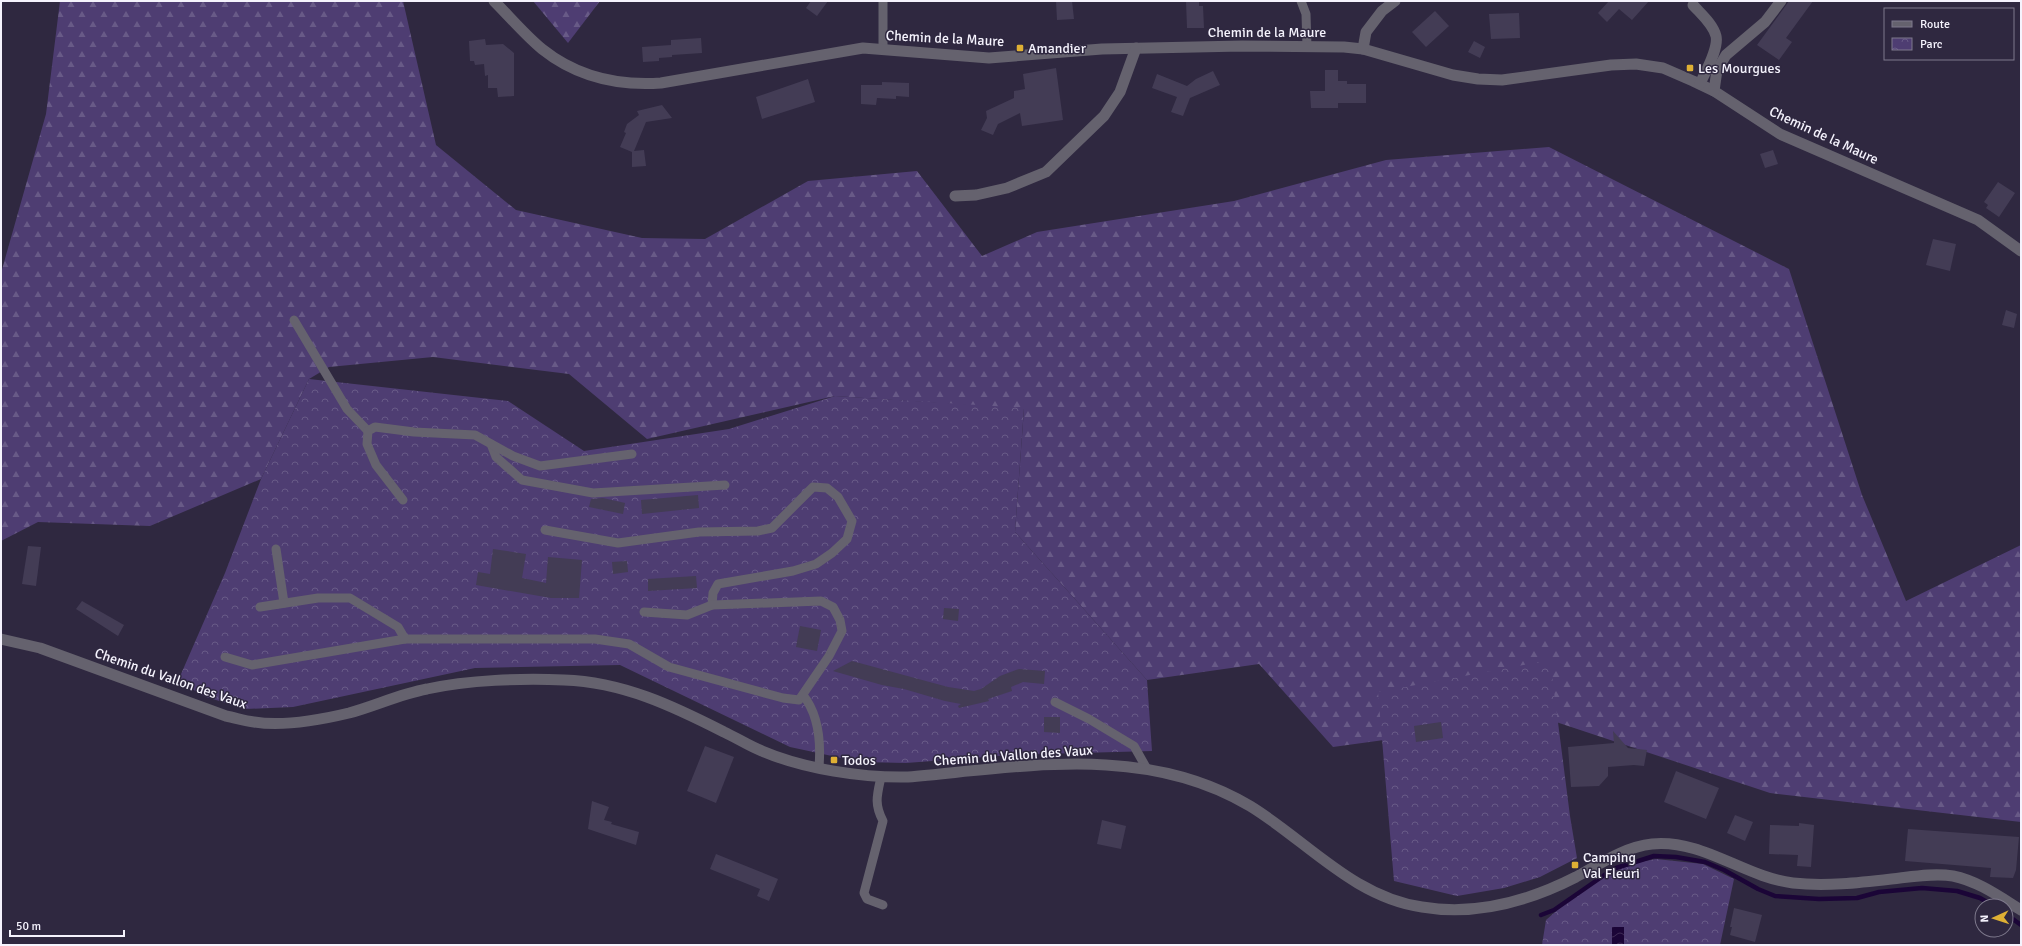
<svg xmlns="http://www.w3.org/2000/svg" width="2022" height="946" viewBox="0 0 2022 946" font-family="Signika,sans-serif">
<defs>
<pattern id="forest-firs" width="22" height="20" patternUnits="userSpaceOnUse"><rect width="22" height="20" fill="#4e3d72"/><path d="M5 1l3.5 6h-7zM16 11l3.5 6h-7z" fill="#685a87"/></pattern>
<pattern id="park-crowns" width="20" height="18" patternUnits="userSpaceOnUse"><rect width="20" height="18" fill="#4e3d72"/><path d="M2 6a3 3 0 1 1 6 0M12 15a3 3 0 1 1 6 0" fill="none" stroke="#685a87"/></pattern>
<pattern id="water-waves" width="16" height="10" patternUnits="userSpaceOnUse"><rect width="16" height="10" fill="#1b0537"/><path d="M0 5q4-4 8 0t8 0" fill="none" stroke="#3d2a55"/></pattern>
</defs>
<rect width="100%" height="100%" fill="#2f2840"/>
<g fill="url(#forest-firs)">
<polygon points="60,1 403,1 436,145 516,210 642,238 705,239 808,181 917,171 982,256 1037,232 1234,201 1386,160 1549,147 1789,269 1862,495 1906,601 2021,545 2021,822 1770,793 1544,718 1333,747 1259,664 1147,680 1015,532 1024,409 835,396 647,439 569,374 433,357 329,367 309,379 261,479 150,526 38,522 1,541 1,273 46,114"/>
<polygon points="533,1 600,1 568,43"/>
</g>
<g fill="url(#park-crowns)">
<polygon points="309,379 508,401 584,451 729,429 835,396 1024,408 1015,532 1147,680 1152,751 1011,755 906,763 860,762 790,747 620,665 475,668 293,707 246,709 206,697 178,681 225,573 261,479"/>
<polygon points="1550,660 1570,816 1577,858 1540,877 1504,888 1457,896 1394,881 1378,692"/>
<polygon points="1656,859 1703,864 1734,879 1720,945 1542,945 1546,920 1570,899 1623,865"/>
</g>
<rect fill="url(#water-waves)" x="1612" y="927" width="12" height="18"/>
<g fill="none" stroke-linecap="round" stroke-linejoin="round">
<g stroke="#1b0537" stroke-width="4.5">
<polyline points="2006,914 2021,925"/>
<polyline points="1541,915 1554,910 1613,869 1654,856 1676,857 1705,862 1724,870 1758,889 1775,896 1819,899 1857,898 1879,892 1922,888 1957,891 1980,898 1994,906"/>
</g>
</g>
<g fill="#433c55">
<polygon points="811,1 828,1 817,16 806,8"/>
<polygon points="1056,1 1072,1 1074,19 1057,20"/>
<polygon points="1186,1 1199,1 1199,6 1203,6 1204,28 1187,28"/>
<polygon points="1609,1 1649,1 1632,20 1619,9 1607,22 1598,13"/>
<polygon points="1789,1 1813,1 1786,38 1792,42 1779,60 1757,45"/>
<polygon points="1435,11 1449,26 1426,47 1412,32"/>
<polygon points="1519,13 1520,38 1491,39 1489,14"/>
<polygon points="701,38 702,53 672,55 672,57 659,58 659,61 643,62 642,47 671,45 671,48 671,40"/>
<polygon points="485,39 486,45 503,44 514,53 514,96 498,97 497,88 488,88 488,75 485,76 484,64 475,65 474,61 470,61 469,41"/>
<polygon points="1474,41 1485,47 1480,58 1468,52"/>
<polygon points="1056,68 1063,120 1022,126 1020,113 998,124 993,135 981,130 987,118 986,111 1014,98 1014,91 1025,89 1023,74"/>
<polygon points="1325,70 1338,70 1338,81 1347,81 1347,84 1366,84 1366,103 1338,103 1338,108 1311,108 1310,91 1325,91"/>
<polygon points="1213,71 1220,85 1190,98 1183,116 1171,112 1177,97 1152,88 1157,74 1187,86 1196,79"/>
<polygon points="808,79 815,102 762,119 756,97"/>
<polygon points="882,82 909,83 909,97 896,96 896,99 877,98 876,105 861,104 861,85 882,85"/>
<polygon points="662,105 672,118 646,122 634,151 644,150 646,166 632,167 632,152 620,147 626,133 624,132 627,124 639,115 637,111"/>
<polygon points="1773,150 1778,164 1765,168 1760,154"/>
<polygon points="1998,182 2015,193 1999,217 1986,208 1988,205 1984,202"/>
<polygon points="1933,239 1956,244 1950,271 1926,265"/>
<polygon points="2006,310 2017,314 2014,328 2002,325"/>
<polygon points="698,495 699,508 642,514 641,500"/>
<polygon points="603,498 625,503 623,514 589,507 591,499"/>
<polygon points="28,546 41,547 36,586 22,584"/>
<polygon points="493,549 526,554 522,578 546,583 548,557 582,560 579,598 551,598 476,585 478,572 490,574"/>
<polygon points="627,561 628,572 613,574 612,562"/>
<polygon points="696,576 697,588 648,591 648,579"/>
<polygon points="82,601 124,625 118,636 76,609"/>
<polygon points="944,608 959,609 958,621 943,619"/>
<polygon points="800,626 821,630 817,651 796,647"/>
<polygon points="852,661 948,687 974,691 981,689 1000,676 1019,669 1045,671 1044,684 1023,682 1011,687 1012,691 988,699 989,701 959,708 958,706 961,704 945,701 904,689 882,685 833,671"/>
<polygon points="1044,717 1060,717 1060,733 1044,732"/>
<polygon points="1441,722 1443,738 1416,742 1414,726"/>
<polygon points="1613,731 1628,748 1647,750 1644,766 1634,765 1608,767 1608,776 1599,786 1571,787 1568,747 1614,743"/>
<polygon points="705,746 734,757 716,803 687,791"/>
<polygon points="1676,771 1719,788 1706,819 1664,802"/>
<polygon points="592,801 609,807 604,820 612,822 611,824 639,832 636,845 588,829"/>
<polygon points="1735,815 1753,822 1745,841 1727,833"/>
<polygon points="1102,820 1126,826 1121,849 1097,844"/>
<polygon points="1799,823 1814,825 1811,867 1797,866 1798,855 1769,854 1770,825 1799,826"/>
<polygon points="1908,829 2019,837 2016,870 2013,878 1990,877 1991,868 1905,861"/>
<polygon points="716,854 778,879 769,901 757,896 760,889 710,869"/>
<polygon points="1734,908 1762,915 1755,942 1730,935 1732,927 1730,927"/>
</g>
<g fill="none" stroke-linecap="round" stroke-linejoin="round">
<g stroke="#65626e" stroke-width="9">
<polyline points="1301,1 1306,14 1307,47"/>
<polyline points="883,49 883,1"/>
<polyline points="294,320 347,409 368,431"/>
<polyline points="491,444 496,457 522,480 593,493 725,485"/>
<polyline points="403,500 376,465 367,444 368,431 375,427 414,432 475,435 513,456 540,466 632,454"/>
<polyline points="545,530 618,543 699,532 758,531 772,528 813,487 827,488 838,497 852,521 847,539 832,553 816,564 793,571 718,584 713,593 712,605"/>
<polyline points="276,549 284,603"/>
<polyline points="405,639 595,639 629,644 669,667 783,698 799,700 829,656 842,631 840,620 833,607 821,601 712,605 687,615 644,612"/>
<polyline points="225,657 252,665 405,639 398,627 350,598 318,598 260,607"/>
<path d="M803,695c16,20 18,47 16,72"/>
<polyline points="1055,702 1089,719 1134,746 1147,769"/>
<path d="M881,777c-4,18 -7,27 2,44l-19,72 3,6 16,6"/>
</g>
<g stroke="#65626e" stroke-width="11">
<path d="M494,1c16,16 31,34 48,48 35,28 76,37 119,34l202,-35 126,10 113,-9 140,-3 102,1 19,2 90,26 25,4 24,1 109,-15 25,-1 27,4 30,13 21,10 66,43 198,86 43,31"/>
<path d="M1693,5c8,9 20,19 23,31 3,13 -11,36 -16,48"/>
<polyline points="1363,49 1366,32 1382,11 1395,1"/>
<polyline points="1714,91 1717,70 1726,55 1765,22 1781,1"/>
<polyline points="955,196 976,195 1007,188 1046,172 1104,116 1120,92 1136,48"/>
<path d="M1,639l39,9 186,68c10,2 19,5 28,6 30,5 66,-2 95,-9 26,-7 51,-19 78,-24 41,-9 95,-11 137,-9 59,2 109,26 160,52 13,6 25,14 38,19 42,18 101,27 146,26 115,-10 237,-34 342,29 56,34 103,91 172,101 53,9 107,-6 154,-30 24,-13 48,-30 76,-33 51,-5 92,33 141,39 35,4 72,-1 107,-5 16,-2 36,-5 53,-2 25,5 47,21 68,34"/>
</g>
</g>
<g fill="#dfb034" stroke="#2f2840" stroke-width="1.5">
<rect x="1016" y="44" width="8" height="8" rx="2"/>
<rect x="1686" y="64" width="8" height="8" rx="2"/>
<rect x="830" y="756" width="8" height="8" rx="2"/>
<rect x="1571" y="861" width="8" height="8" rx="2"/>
</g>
<g text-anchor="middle" stroke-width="3" stroke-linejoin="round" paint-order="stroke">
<g font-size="14" fill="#f5f3fd" stroke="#2f2840">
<text x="1267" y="37">Chemin de la Maure</text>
<text transform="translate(945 38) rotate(3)" y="5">Chemin de la Maure</text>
<text transform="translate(1824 135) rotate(25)" y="5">Chemin de la Maure</text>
<text transform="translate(171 678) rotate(19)" y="5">Chemin du Vallon des Vaux</text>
<text transform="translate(1013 755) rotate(-4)" y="5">Chemin du Vallon des Vaux</text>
</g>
<g font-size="14" fill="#f5f3fd" stroke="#2f2840" text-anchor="start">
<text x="1028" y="53">Amandier</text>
<text x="1698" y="73">Les Mourgues</text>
<text x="842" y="765">Todos</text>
<text x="1583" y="862">Camping<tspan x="1583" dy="16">Val Fleuri</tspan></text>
</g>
</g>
<rect width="2022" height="946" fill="none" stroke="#f5f3fd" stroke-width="4"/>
<rect x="1884" y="8" width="130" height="52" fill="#2f2840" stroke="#7e798c"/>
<rect x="1892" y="21" width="20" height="6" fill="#65626e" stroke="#7e798c"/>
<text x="1920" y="28" font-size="12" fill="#f5f3fd">Route</text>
<rect x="1892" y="38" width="20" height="12" fill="url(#park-crowns)" stroke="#7e798c"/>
<text x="1920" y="48" font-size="12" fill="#f5f3fd">Parc</text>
<g transform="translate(1994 918) rotate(267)"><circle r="19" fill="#2f2840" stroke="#7e798c"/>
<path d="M0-3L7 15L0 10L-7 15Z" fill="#dfb034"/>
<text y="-6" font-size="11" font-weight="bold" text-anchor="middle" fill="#f5f3fd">N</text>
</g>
<path d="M10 930v6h114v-6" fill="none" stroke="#f5f3fd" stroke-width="2"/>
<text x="16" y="930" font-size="12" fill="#f5f3fd" stroke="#2f2840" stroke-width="3" paint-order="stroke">50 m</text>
</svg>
